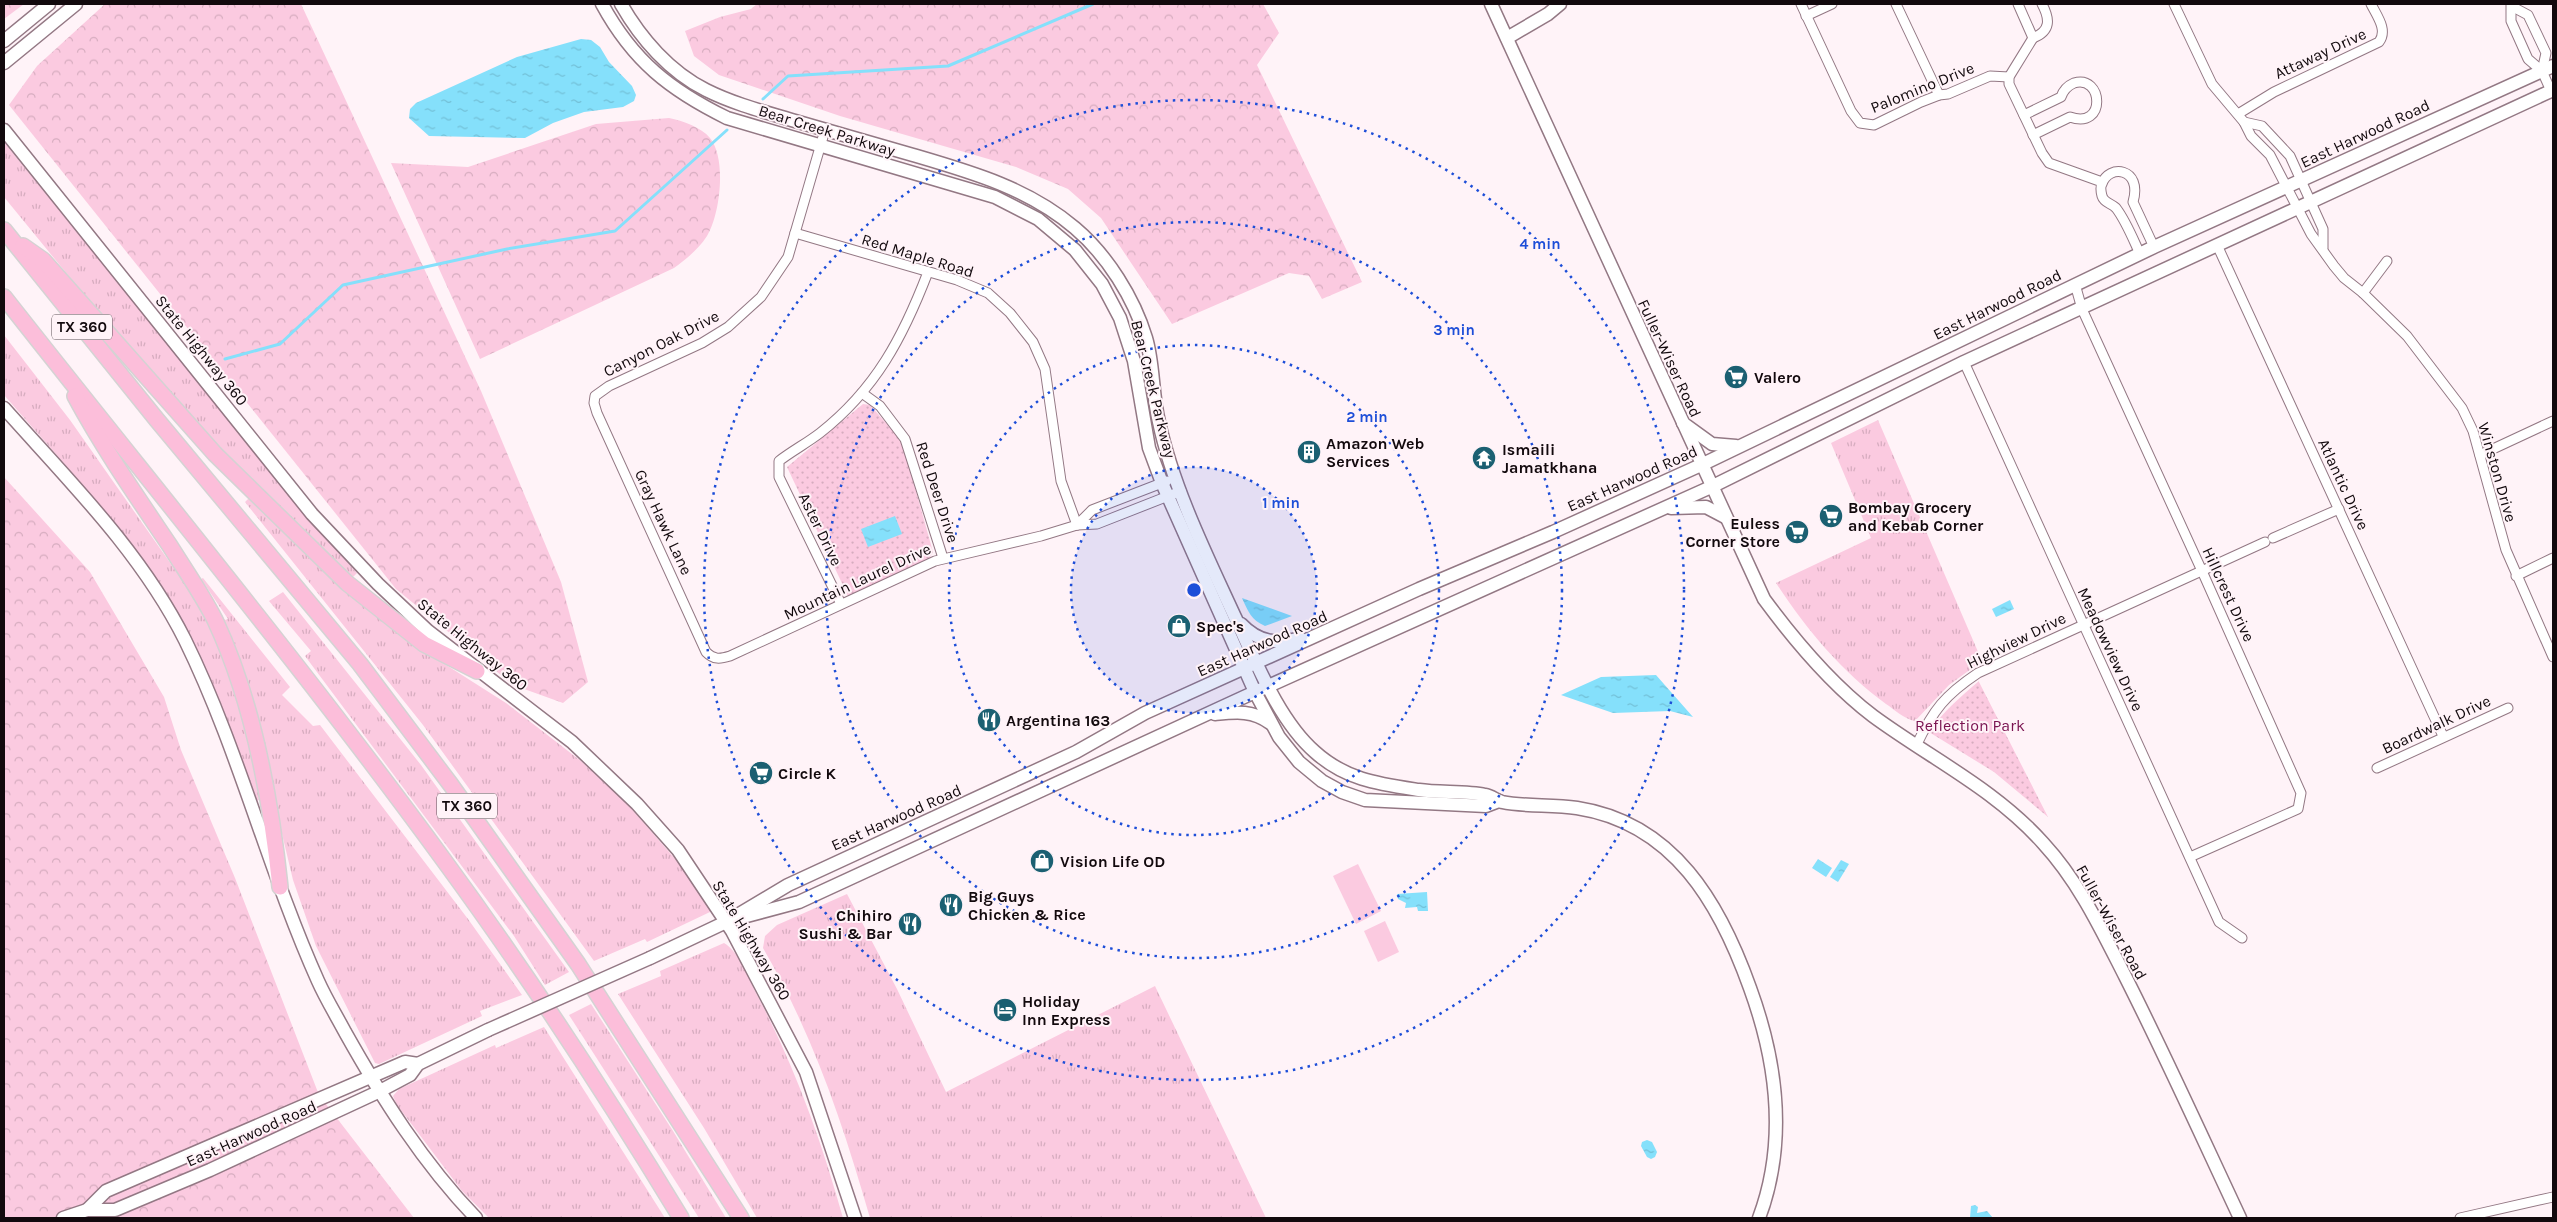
<svg xmlns="http://www.w3.org/2000/svg" width="2557" height="1222" viewBox="0 0 2557 1222" font-family="Karla,sans-serif">
<defs>
<pattern id="grass-tufts" width="24" height="20" patternUnits="userSpaceOnUse" patternTransform="scale(1.25)"><rect width="24" height="20" fill="#fbcae0"/><path d="M3 7l-1-3M5 7V3M7 7l1-3M15 17l-1-3M17 17v-4M19 17l1-3" fill="none" stroke="#d6acbf"/></pattern>
<pattern id="forest-crowns" width="20" height="18" patternUnits="userSpaceOnUse" patternTransform="scale(1.25)"><rect width="20" height="18" fill="#fbcae0"/><path d="M2 6a3 3 0 1 1 6 0M12 15a3 3 0 1 1 6 0" fill="none" stroke="#d6acbf"/></pattern>
<pattern id="park-dots" width="8" height="8" patternUnits="userSpaceOnUse" patternTransform="scale(1.25)"><rect width="8" height="8" fill="#fbcae0"/><path d="M2 2h.1M6 6h.1" fill="none" stroke="#d6acbf" stroke-width="1.8" stroke-linecap="round"/></pattern>
<pattern id="water-ripples" width="26" height="14" patternUnits="userSpaceOnUse" patternTransform="scale(1.25)"><rect width="26" height="14" fill="#85e0fb"/><path d="M2 4q2-2 4 0t4 0M15 11q2-2 4 0t4 0" fill="none" stroke="#72bfd6"/></pattern>
</defs>
<rect width="100%" height="100%" fill="#fff3f8"/>
<g fill="url(#grass-tufts)">
<polygon points="4,142 314,525 357,573 352,578 255,485 197,425 99,313 4,197"/>
<path d="M4,335l66,85 101,144 3,1 39,64 21,54 28,116 -6,2c-28,-79 -55,-160 -103,-228 -45,-63 -99,-120 -149,-178z"/>
<path d="M1878,420l104,241 -33,24 -34,36c-11,-2 -20,-11 -29,-17 -45,-33 -80,-75 -110,-121l95,-45 -40,-95z"/>
<polygon points="251,496 432,656 506,703 581,761 629,806 677,861 707,903 711,908 710,912 647,942 645,939 594,961 423,725 245,502"/>
<polygon points="203,578 290,687 282,695 313,726 320,725 468,919 522,995 480,1011 482,1016 379,1064 375,1063 316,946 293,880 266,767 213,602 225,620 228,619 201,579"/>
<polygon points="283,592 421,765 569,972 545,985 514,936 305,656 311,651 269,601"/>
<path d="M847,894l50,95 49,103 209,-106 111,232h-396c-28,-97 -56,-181 -107,-270l2,-12 12,-11z"/>
<path d="M724,943c15,9 24,33 31,48 39,73 66,148 88,227h-86l-53,-90 -86,-134 43,-18 -1,-5z"/>
<polygon points="591,1004 673,1131 726,1218 699,1218 569,1015"/>
<polygon points="544,1027 665,1218 489,1218 462,1191 397,1105 393,1096 399,1089 495,1045 496,1048"/>
</g>
<g fill="url(#forest-crowns)">
<polygon points="4,4 24,4 4,19"/>
<polygon points="105,4 301,4 481,391 561,582 588,682 563,703 513,685 396,589 9,105 37,66"/>
<polygon points="757,4 1263,4 1279,33 1257,65 1362,282 1322,299 1309,276 1289,273 1172,324 1101,218 1068,189 1016,167 840,116 719,75 694,56 685,31 720,17 751,9"/>
<path d="M669,118c14,3 32,9 41,20 17,21 10,77 -3,98 -9,14 -21,23 -33,32l-194,91 -89,-196 77,4 128,-43z"/>
<polygon points="4,477 90,572 164,697 181,750 235,878 319,1095 414,1218 4,1218"/>
</g>
<g fill="url(#park-dots)">
<polygon points="863,404 870,405 902,441 933,552 929,559 848,596 787,467"/>
<path d="M1979,681v1l69,135 -54,-45 -65,-40c14,-20 31,-35 50,-51z"/>
</g>
<g fill="#fbcae0">
<polygon points="1358,864 1381,911 1356,924 1333,876"/>
<polygon points="1385,921 1399,952 1378,962 1364,931"/>
</g>
<g fill="url(#water-ripples)">
<polygon points="581,39 591,40 600,47 609,62 632,86 636,95 634,101 623,107 584,112 553,123 525,138 429,136 409,118 410,109 416,103 517,57"/>
<polygon points="895,516 902,534 868,547 861,529"/>
<path d="M1242,598l50,18 -27,10c-14,-6 -17,-15 -23,-28z"/>
<polygon points="2010,600 2014,609 1996,617 1992,609"/>
<polygon points="1656,675 1693,717 1670,711 1613,713 1561,695 1601,677"/>
<polygon points="1818,859 1832,868 1826,877 1812,868"/>
<polygon points="1841,860 1849,864 1838,882 1830,877"/>
<polygon points="1427,892 1428,911 1418,911 1417,907 1405,908 1406,903 1398,899 1397,894"/>
<polygon points="1647,1140 1652,1142 1657,1152 1655,1157 1651,1159 1647,1157 1641,1146 1642,1142"/>
<polygon points="1975,1205 1978,1207 1977,1213 1987,1211 1993,1218 1970,1218 1971,1206"/>
</g>
<g fill="none" stroke-linecap="round" stroke-linejoin="round">
<g stroke="#85e0fb" stroke-width="3">
<polyline points="763,99 788,76 948,66 1093,4"/>
<polyline points="225,359 280,344 343,285 507,249 615,231 727,130"/>
</g>
<g stroke="#937884" stroke-width="11">
<g id="street">
<polyline points="1801,4 1851,111 1860,123 1874,125 1921,102 1939,95 1948,94 1990,76 2009,77"/>
<polyline points="1896,4 1939,95"/>
<path d="M2018,4l15,34c18,-7 17,-19 9,-34"/>
<polyline points="2174,4 2212,84 2244,122 2251,136 2270,155 2311,234 2334,266 2344,278 2363,293 2407,336 2462,408 2473,431 2506,550 2553,657"/>
<polyline points="2511,4 2511,21 2528,59 2542,71 2551,91"/>
<polyline points="2513,7 2528,15 2546,53 2542,71"/>
<polyline points="1806,16 1832,4"/>
<polyline points="2033,38 2009,77 2009,84 2042,153 2049,163 2102,182"/>
<path d="M2238,114l36,-22 105,-50c9,-12 -2,-26 -8,-38"/>
<path d="M2024,115l37,-18c2,-6 6,-11 13,-14 29,-9 33,47 -4,34l-37,18"/>
<polyline points="2244,122 2262,126 2290,156 2323,229 2323,248"/>
<path d="M825,130l-37,127 -27,40 -33,30 -26,16 -93,43 -14,10 -1,7 3,10 109,239c8,8 14,7 24,4l205,-95 106,-25 36,-11 20,-1 84,-33"/>
<polyline points="795,233 957,280 988,293 1010,313 1033,342 1045,369 1061,481 1077,525"/>
<polyline points="2217,245 2443,736"/>
<path d="M2140,254c-7,-15 -14,-33 -24,-46 -5,-5 -12,-5 -14,-12 -1,-4 -2,-9 0,-12 6,-20 41,-17 31,18l21,45"/>
<polyline points="2075,284 2082,309 2202,571 2301,793 2298,809 2190,857"/>
<polyline points="2363,293 2387,261"/>
<polyline points="1964,362 2219,922 2242,938"/>
<polyline points="862,393 880,406 905,439 943,558"/>
<polyline points="2480,455 2553,421"/>
<polyline points="1077,525 1092,510 1167,481"/>
<polyline points="2273,538 2339,509"/>
<polyline points="2516,576 2553,558"/>
<path d="M841,604l-62,-127v-16c13,-10 28,-18 41,-28 56,-44 83,-96 108,-161"/>
<path d="M1916,746c17,-36 29,-51 62,-73l287,-131"/>
<polyline points="2377,768 2508,708"/>
<polyline points="2460,1218 2553,1197"/>
</g>
</g>
<g stroke="#937884" stroke-width="15">
<g id="secondary">
<path d="M602,4c31,57 68,86 125,114l268,79 43,22 37,31 27,34 18,34 14,43 15,87 13,35 93,209 24,45 20,25 23,19 20,11 23,8 121,6 13,-5"/>
<path d="M621,4c20,35 49,68 85,86 28,14 59,22 89,31 39,11 79,23 118,34 58,17 115,33 162,73 32,27 59,70 71,110 8,27 6,56 13,84 14,65 47,132 75,193 21,44 44,105 81,137 31,28 64,32 104,38 20,3 48,1 66,5 6,1 11,5 17,7 24,5 50,2 75,6 97,15 143,96 173,180 27,74 37,155 9,230"/>
<path d="M1491,4l273,595c31,42 67,85 109,117 57,42 122,73 170,127 36,39 58,86 82,133 40,79 77,161 115,242"/>
<polyline points="1507,38 1548,14 1560,4"/>
<polyline points="4,41 49,4"/>
<polyline points="4,63 76,4"/>
<polyline points="4,130 312,514 378,584 428,631 572,742 637,804 678,850 732,931 806,1072 855,1218"/>
<path d="M4,408c65,73 137,144 181,232 54,110 83,230 133,341 8,18 18,34 27,51 37,66 78,131 131,186"/>
<polyline points="1683,423 1712,444 1736,446"/>
<polyline points="1671,508 1706,507 1725,517"/>
<path d="M1241,624c17,18 36,21 59,14"/>
<path d="M1215,714c21,-2 38,-4 55,9"/>
<polyline points="743,917 799,902 1244,697 1711,487 1964,362 2553,90"/>
<polyline points="650,958 726,922 788,885 1076,752 1145,713 1419,589 1553,532 1701,465 2154,247 2553,66"/>
<polyline points="87,1210 106,1191 405,1062 418,1064"/>
<polyline points="63,1218 87,1210 115,1210 210,1170 378,1092 410,1075 418,1064 488,1030"/>
</g>
</g>
<g stroke="#d4d3d3" stroke-width="18">
<g id="highway">
<polyline points="4,230 157,420 360,664 451,785 578,964 741,1218"/>
<polyline points="23,246 43,260 215,454 347,583 424,644 477,671"/>
<path d="M4,297c147,187 299,370 439,562 85,116 164,237 238,359"/>
<path d="M75,396c28,52 62,101 95,150 15,24 32,48 45,74 37,79 56,181 65,267"/>
</g>
</g>
<use href="#street" stroke="#fff" stroke-width="9"/>
<use href="#secondary" stroke="#fff" stroke-width="12"/>
<use href="#highway" stroke="#fcbeda" stroke-width="15"/>
<g stroke="#937884" stroke-width="15" stroke-linecap="butt">
<polyline id="secondary-bridge" points="488,1030 650,958"/>
</g>
<use href="#secondary-bridge" stroke="#fff" stroke-width="12"/>
</g>
<circle cx="1194" cy="590" r="123" fill="#1d4ed8" fill-opacity=".12"/>
<g fill="none" stroke="#1d4ed8" stroke-width="2.5" stroke-dasharray="2.5 5">
<circle cx="1194" cy="590" r="123"/>
<circle cx="1194" cy="590" r="245"/>
<circle cx="1194" cy="590" r="368"/>
<circle cx="1194" cy="590" r="490"/>
</g>
<defs>
<g id="supermarket-disc" transform="scale(1.25)"><circle r="9.5" fill="#1b6072" stroke="#fff3f8"/><path d="M-6-5.5h2.5l.6 2H6L4.5 2H-2.5L-4.4-4H-6ZM-1.5 3.2a1.3 1.3 0 1 0 .1 0ZM3 3.2a1.3 1.3 0 1 0 .1 0Z" fill="#fff"/></g>
<g id="building-disc" transform="scale(1.25)"><circle r="9.5" fill="#1b6072" stroke="#fff3f8"/><path d="M-4-6H4V6H1V3H-1V6H-4ZM-2.5-4.3h1.7v1.8h-1.7ZM.8-4.3h1.7v1.8H.8ZM-2.5-1h1.7V.8h-1.7ZM.8-1h1.7V.8H.8Z" fill="#fff"/></g>
<g id="temple-disc" transform="scale(1.25)"><circle r="9.5" fill="#1b6072" stroke="#fff3f8"/><path d="M0-6L5-2H3V0L6.5 2.5H4V6H1.5V3h-3V6H-4V2.5H-6.5L-3 0V-2H-5Z" fill="#fff"/></g>
<g id="shop-disc" transform="scale(1.25)"><circle r="9.5" fill="#1b6072" stroke="#fff3f8"/><path d="M-5-2.5h2.3a2.7 3.5 0 0 1 5.4 0H5L5.5 6h-11ZM-1.5-2.5h3a1.5 2.3 0 0 0-3 0Z" fill="#fff"/></g>
<g id="restaurant-disc" transform="scale(1.25)"><circle r="9.5" fill="#1b6072" stroke="#fff3f8"/><path d="M-5-6h1v4h1v-4h1v4h1v-4h1v5L-1.5 .5V6h-2V.5L-5-1ZM5-6V6H3V1.5H1.5Q1.5-4 5-6Z" fill="#fff"/></g>
<g id="hotel-disc" transform="scale(1.25)"><circle r="9.5" fill="#1b6072" stroke="#fff3f8"/><path d="M-6-4.5h1.5V1H6V5H4.5V3h-9V5H-6ZM-4 0a1.8 1.8 0 1 1 3.6 0ZM.5 0V-2.5h3Q6-2.5 6 0Z" fill="#fff"/></g>
</defs>
<g fill-rule="evenodd">
<use href="#supermarket-disc" x="1736" y="377"/>
<use href="#building-disc" x="1309" y="452"/>
<use href="#temple-disc" x="1484" y="458"/>
<use href="#supermarket-disc" x="1831" y="516"/>
<use href="#supermarket-disc" x="1797" y="532"/>
<use href="#shop-disc" x="1179" y="626"/>
<use href="#restaurant-disc" x="989" y="720"/>
<use href="#supermarket-disc" x="761" y="773"/>
<use href="#shop-disc" x="1042" y="861"/>
<use href="#restaurant-disc" x="951" y="905"/>
<use href="#restaurant-disc" x="910" y="924"/>
<use href="#hotel-disc" x="1005" y="1010"/>
</g>
<g text-anchor="middle" stroke-width="4" stroke-linejoin="round" paint-order="stroke">
<g fill="#fff3f8" stroke="#594f54" stroke-width="1">
<rect x="52" y="314.5" width="60" height="25" rx="4"/>
<rect x="437" y="793.5" width="60" height="25" rx="4"/>
</g>
<g font-size="15" font-weight="bold" fill="#12090d">
<text x="82" y="332">TX 360</text>
<text x="467" y="811">TX 360</text>
</g>
<g font-size="16" fill="#12090d" stroke="#fff3f8">
<text transform="translate(2320 53) rotate(-25)" y="6">Attaway Drive</text>
<text transform="translate(1922 87) rotate(-22)" y="6">Palomino Drive</text>
<text transform="translate(827 130) rotate(17)" y="6">Bear Creek Parkway</text>
<text transform="translate(2365 133) rotate(-25)" y="6">East Harwood Road</text>
<text transform="translate(918 255) rotate(17)" y="6">Red Maple Road</text>
<text transform="translate(1997 304) rotate(-26)" y="6">East Harwood Road</text>
<text transform="translate(661 343) rotate(-27)" y="6">Canyon Oak Drive</text>
<text transform="translate(202 350) rotate(51)" y="6">State Highway 360</text>
<text transform="translate(1670 358) rotate(65)" y="6">Fuller-Wiser Road</text>
<text transform="translate(1154 389) rotate(76)" y="6">Bear Creek Parkway</text>
<text transform="translate(2498 472) rotate(74)" y="6">Winston Drive</text>
<text transform="translate(1632 478) rotate(-24)" y="6">East Harwood Road</text>
<text transform="translate(2344 484) rotate(65)" y="6">Atlantic Drive</text>
<text transform="translate(938 492) rotate(72)" y="6">Red Deer Drive</text>
<text transform="translate(664 522) rotate(65)" y="6">Gray Hawk Lane</text>
<text transform="translate(821 529) rotate(64)" y="6">Aster Drive</text>
<text transform="translate(857 581) rotate(-25)" y="6">Mountain Laurel Drive</text>
<text transform="translate(2229 594) rotate(65)" y="6">Hillcrest Drive</text>
<text transform="translate(2016 640) rotate(-26)" y="6">Highview Drive</text>
<text transform="translate(1262 643) rotate(-24)" y="6">East Harwood Road</text>
<text transform="translate(473 644) rotate(39)" y="6">State Highway 360</text>
<text transform="translate(2111 649) rotate(65)" y="6">Meadowview Drive</text>
<text transform="translate(2436 724) rotate(-25)" y="6">Boardwalk Drive</text>
<text transform="translate(896 817) rotate(-24)" y="6">East Harwood Road</text>
<text transform="translate(2112 922) rotate(61)" y="6">Fuller-Wiser Road</text>
<text transform="translate(752 940) rotate(59)" y="6">State Highway 360</text>
<text transform="translate(251 1133) rotate(-24)" y="6">East Harwood Road</text>
</g>
<g font-size="16" font-weight="bold" fill="#12090d" stroke="#fff3f8" text-anchor="start">
<text x="1754" y="383">Valero</text>
<text x="1326" y="449">Amazon Web<tspan x="1326" dy="18">Services</tspan></text>
<text x="1502" y="455">Ismaili<tspan x="1502" dy="18">Jamatkhana</tspan></text>
<text x="1848" y="513">Bombay Grocery<tspan x="1848" dy="18">and Kebab Corner</tspan></text>
<text x="1780" y="529" text-anchor="end">Euless<tspan x="1780" dy="18">Corner Store</tspan></text>
<text x="1196" y="632">Spec's</text>
<text x="1006" y="726">Argentina 163</text>
<text x="778" y="779">Circle K</text>
<text x="1060" y="867">Vision Life OD</text>
<text x="968" y="902">Big Guys<tspan x="968" dy="18">Chicken &amp; Rice</tspan></text>
<text x="892" y="921" text-anchor="end">Chihiro<tspan x="892" dy="18">Sushi &amp; Bar</tspan></text>
<text x="1022" y="1007">Holiday<tspan x="1022" dy="18">Inn Express</tspan></text>
</g>
<g font-size="16" fill="#7a1250" stroke="#fff3f8">
<text x="1970" y="731">Reflection Park</text>
</g>
</g>
<circle cx="1194" cy="590" r="8" fill="#1d4ed8" stroke="#fff3f8" stroke-width="2.5"/>
<g font-size="15" text-anchor="middle" font-weight="bold" fill="#1d4ed8" stroke="#fff3f8" stroke-width="4" stroke-linejoin="round" paint-order="stroke">
<text x="1540" y="249">4 min</text>
<text x="1454" y="335">3 min</text>
<text x="1367" y="422">2 min</text>
<text x="1281" y="508">1 min</text>
</g>
<rect width="2557" height="1222" fill="none" stroke="#12090d" stroke-width="10"/>
</svg>
